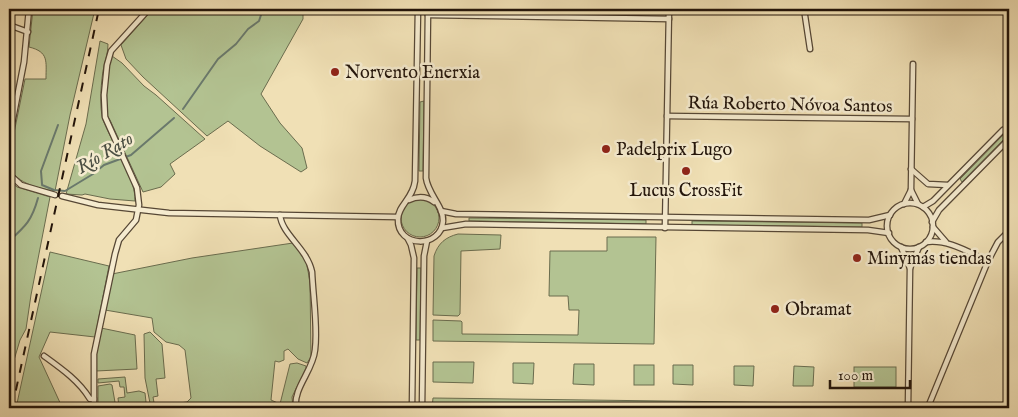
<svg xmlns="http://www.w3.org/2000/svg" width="1018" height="417" viewBox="0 0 1018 417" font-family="'IM FELL English',serif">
<rect width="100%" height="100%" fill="#f0e0b5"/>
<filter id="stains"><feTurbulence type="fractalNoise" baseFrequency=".004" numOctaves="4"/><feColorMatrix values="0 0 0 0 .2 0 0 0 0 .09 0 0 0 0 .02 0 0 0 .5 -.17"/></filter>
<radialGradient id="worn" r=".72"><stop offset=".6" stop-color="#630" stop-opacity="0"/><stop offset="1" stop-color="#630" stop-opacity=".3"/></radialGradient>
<g fill="#b3c392" stroke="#6a6c4e">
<path d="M33,9h62l-25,106 -15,76c-18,-3 -36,-7 -46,-23l4,-30 12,-59h21c0,-18 3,-27 -17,-32z"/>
<polygon points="153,9 303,9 303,19 261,94 280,123 302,148 307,168 301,172 260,146 228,121 207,136 143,77 126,59 121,45"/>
<path d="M100,41l8,3c0,9 -2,14 -4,22 -3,13 -5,42 -1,54 9,23 33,58 32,81l-25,-2 -25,-5 -3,1 -16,-1 20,-70z"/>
<path d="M112,56l10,7 22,23 12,9 49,44 -35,25 5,10 -14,13 -18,5 -33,-72c-11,-14 -3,-48 2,-64z"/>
<polygon points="424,101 423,171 419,171 420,102"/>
<polygon points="1008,130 1009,134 962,182 960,179"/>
<polygon points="9,180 17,187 50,197 31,295 26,329 20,340 9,377"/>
<circle cx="420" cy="218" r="19"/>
<polygon points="469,218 646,220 646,224 469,221"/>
<polygon points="692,221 862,223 862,227 692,225"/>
<path d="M458,234l43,1 -1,14 -39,2 -1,63 -2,2 -25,-1 1,-59c4,-13 12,-19 24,-22z"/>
<polygon points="607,237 656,237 654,344 433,341 433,320 461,321 462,322 462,334 578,335 579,310 569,310 568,296 549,296 550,251 607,251"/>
<polygon points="293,243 306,260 310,282 311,357 307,363 298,359 288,349 284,351 284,360 279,362 275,361 271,400 280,404 290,364 297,363 306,366 306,368 292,397 293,408 181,408 179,403 187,402 191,398 185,350 179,345 166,342 154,332 152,318 105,310 112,274 192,258"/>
<polygon points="50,252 109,266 95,337 50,332 39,357 62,407 65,408 16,408"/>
<polygon points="417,268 421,268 420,340 416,340"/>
<polygon points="101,328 135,335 137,369 96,371 96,351"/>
<polygon points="150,332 162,344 165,378 156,379 158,396 153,397 155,408 151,408 145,378 144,334"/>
<polygon points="433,362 474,362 473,383 433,382"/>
<polygon points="513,363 534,363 533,384 513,383"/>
<polygon points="574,364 594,364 594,385 573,384"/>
<rect x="634" y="365" width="20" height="20"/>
<polygon points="673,365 693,365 693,385 673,384"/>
<polygon points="734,366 754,366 753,386 734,385"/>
<polygon points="794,366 814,367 813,386 793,386"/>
<rect x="854" y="367" width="42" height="20"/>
<polygon points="125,377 127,393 139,391 145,393 146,402 142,405 141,404 136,405 136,408 119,408 118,398 125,397 124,387 120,387 119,381 98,383 98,379"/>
<polygon points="110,384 112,385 116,408 98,408 98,386"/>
<polygon points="433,398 895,404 895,408 432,408"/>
</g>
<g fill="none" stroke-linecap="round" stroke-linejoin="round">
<g stroke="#6a796c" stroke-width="2">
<polyline points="183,109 218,59 236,44 248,29 259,21 263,9"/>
<polyline points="42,184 41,171 58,125"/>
<polyline points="42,185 54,190 65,191 93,174 104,165 131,155 174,118"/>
<path d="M9,241c17,-15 23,-21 29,-43"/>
</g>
<g stroke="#564735" stroke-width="7">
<g id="minor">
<path d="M418,9l-3,172c-2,18 -17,24 -17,38 -1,29 43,30 45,2 1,-14 -15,-27 -17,-43l2,-169"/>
<polyline points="804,9 810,49"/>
<polyline points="428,15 669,19"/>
<polyline points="9,25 28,32"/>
<polyline points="667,116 912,119"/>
<polyline points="9,139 24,62 29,9"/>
<polyline points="911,169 928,184 948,185"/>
<polyline points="9,174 21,185 55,195"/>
<polyline points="911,190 918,204"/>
<polyline points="62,196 98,205 169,213 398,217"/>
<path d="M409,200c9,-4 17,-4 25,2"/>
<circle cx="910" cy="226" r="23"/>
<polyline points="904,204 911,190 913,64"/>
<polyline points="923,207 933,201 1003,130"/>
<polyline points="441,211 456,214 869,220 890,215"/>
<path d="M280,215c2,20 27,33 32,57 1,24 6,55 3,78 -2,21 -22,38 -19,58"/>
<polyline points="932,222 939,210 1009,139"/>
<polyline points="933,227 946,242"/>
<polyline points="442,228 466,224 868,230 889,233"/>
<polyline points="665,228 669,9"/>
<polyline points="408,239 411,245 414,258 412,408"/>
<path d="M926,242c22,-3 42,10 62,19"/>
<polyline points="901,247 910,268"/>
<path d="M44,356c18,13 35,25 46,43h4"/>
<polyline points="928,407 988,261 998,242 1009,231"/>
<polyline points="94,408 94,354 115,254 119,240 136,220 139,205 137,188 105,117 104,95 107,65 111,51 149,9"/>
<polyline points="422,408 424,256 427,241"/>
<polyline points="908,408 910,268 919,247"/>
</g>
</g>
<use href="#minor" stroke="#f5ebcf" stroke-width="4.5"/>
<polyline stroke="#22140a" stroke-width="2" stroke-dasharray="9 9" stroke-linecap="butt" points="12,408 99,9"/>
</g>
<g fill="#8f2418" stroke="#f5ebcf" stroke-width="2">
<circle cx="335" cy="72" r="5"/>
<circle cx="606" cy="149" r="5"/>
<circle cx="686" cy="171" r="5"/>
<circle cx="857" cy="258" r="5"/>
<circle cx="775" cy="309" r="5"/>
</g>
<g text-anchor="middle" stroke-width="5" stroke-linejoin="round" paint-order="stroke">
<g font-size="18" fill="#22140a" stroke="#f5ebcf" text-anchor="start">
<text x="345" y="78">Norvento Enerxia</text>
<text x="616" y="155">Padelprix Lugo</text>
<text x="686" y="196" text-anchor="middle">Lucus CrossFit</text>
<text x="867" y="264">Minymás tiendas</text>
<text x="785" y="315">Obramat</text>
</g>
<g font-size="18" fill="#22140a" stroke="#f5ebcf">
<text transform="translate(790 104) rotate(1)" y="6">Rúa Roberto Nóvoa Santos</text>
</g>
<g font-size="19" font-style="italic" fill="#4c4f43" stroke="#f5ebcf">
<text transform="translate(104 152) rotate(-31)" y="7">Río Rato</text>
</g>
</g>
<rect width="1018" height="417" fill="none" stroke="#f0e0b5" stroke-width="30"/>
<rect x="10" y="10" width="998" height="397" fill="none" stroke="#22140a" stroke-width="2.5"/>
<rect x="15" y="15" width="988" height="387" fill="none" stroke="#22140a"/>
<path d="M830 380v8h80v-8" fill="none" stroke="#22140a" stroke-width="2.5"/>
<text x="838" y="380" font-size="15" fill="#22140a" stroke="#f5ebcf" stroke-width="4" paint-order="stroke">100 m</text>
<rect width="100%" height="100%" filter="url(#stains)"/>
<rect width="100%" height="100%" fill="url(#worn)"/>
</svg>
